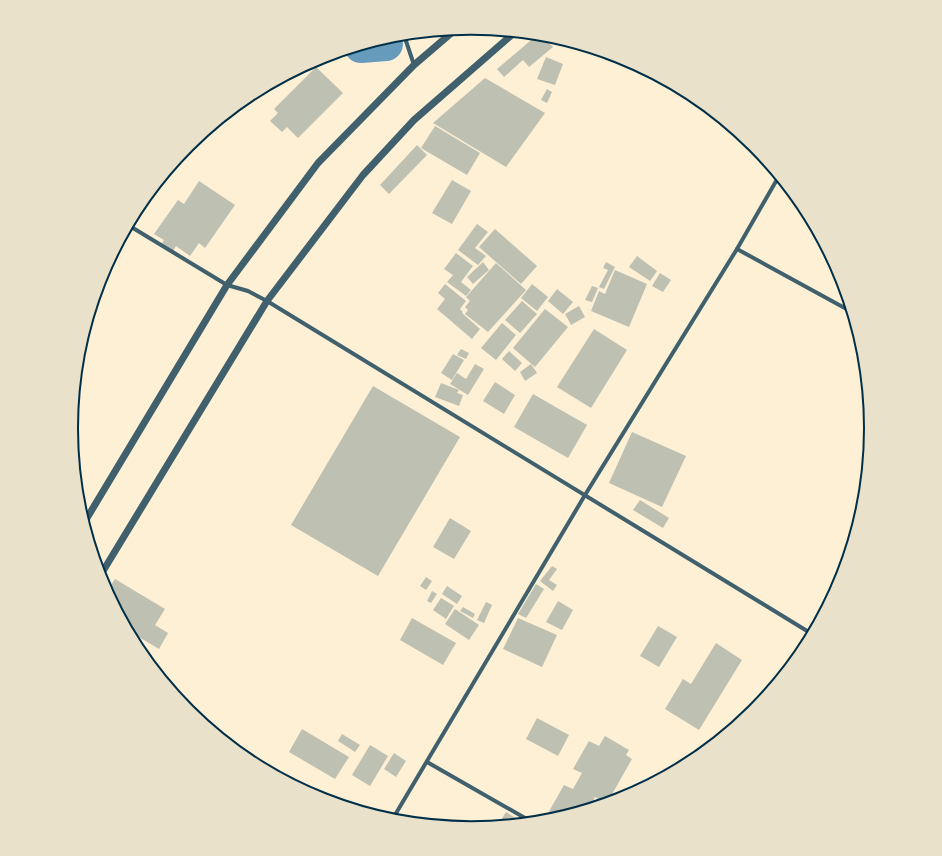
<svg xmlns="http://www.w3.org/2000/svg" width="942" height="856" viewBox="0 0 942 856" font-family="'Work Sans',sans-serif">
<rect width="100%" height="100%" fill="#fdf0d5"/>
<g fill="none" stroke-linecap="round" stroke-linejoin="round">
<polyline stroke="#669bbc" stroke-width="34" points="361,46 386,44"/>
</g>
<g fill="#bec0b2">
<polygon points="537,35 542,35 553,47 529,67 523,60 504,77 497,69"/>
<polygon points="546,57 563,64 555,85 537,79"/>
<polygon points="316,67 343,93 298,138 287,127 282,132 270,121 278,113 274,109"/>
<polygon points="485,78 545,113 506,167 433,123"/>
<polygon points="547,89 552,92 547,103 541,100"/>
<polygon points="435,126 480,153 467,175 421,148"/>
<polygon points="417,145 427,155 389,194 380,185"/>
<polygon points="452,180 471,191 452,224 432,213"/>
<polygon points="199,181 235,205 205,248 199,243 190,256 176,246 173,251 162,243 164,240 154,234 178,200 184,204"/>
<polygon points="477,224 488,232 475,248 486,256 478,265 458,250"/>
<polygon points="495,229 537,266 521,284 479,247"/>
<polygon points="456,253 473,266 461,282 471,290 466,296 447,282 453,275 444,269"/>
<polygon points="637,256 657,271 650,281 629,267"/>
<polygon points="483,262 489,270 473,284 467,277"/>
<polygon points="606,262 615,267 604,289 599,287 608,270 603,268"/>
<polygon points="496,263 526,290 488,332 465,314 468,310 465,307 470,301 466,297"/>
<polygon points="615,270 647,284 629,327 591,311 599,291 605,294"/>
<polygon points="660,273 671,280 663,292 652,286"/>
<polygon points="445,284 466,301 460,309 463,312 462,313 480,329 472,339 437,309 445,299 438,293"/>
<polygon points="532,284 548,297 537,311 521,298"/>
<polygon points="592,286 598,288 592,302 585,300"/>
<polygon points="557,289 573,302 563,314 548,301"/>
<polygon points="522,301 537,314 520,333 505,320"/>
<polygon points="579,306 585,317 571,325 565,314"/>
<polygon points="545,309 568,327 535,367 513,348"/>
<polygon points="502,323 516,335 496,360 481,348"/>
<polygon points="594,329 627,350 591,408 557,387"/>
<polygon points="461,349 469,353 466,359 457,355"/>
<polygon points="509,351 522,363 515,371 502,359"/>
<polygon points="453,354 464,360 452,380 441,373"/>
<polygon points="475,364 484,369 468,395 450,384 457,373 466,379"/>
<polygon points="531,364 537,373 525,381 520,372"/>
<polygon points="495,382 515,395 504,414 483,401"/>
<polygon points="441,383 459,390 457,393 463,395 459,406 435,397"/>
<polygon points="373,386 460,437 378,576 291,525"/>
<polygon points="533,394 587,425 568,458 514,427"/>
<polygon points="632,432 686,456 662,507 609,483"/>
<polygon points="640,500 669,518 663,528 633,510"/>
<polygon points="450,518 471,531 454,559 433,547"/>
<polygon points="552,566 557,569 549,580 557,585 553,591 540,581"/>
<polygon points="426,577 432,581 426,590 420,586"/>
<polygon points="115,579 165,609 155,625 168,633 159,649 127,630 107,591"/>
<polygon points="536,584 544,589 526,618 518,614"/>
<polygon points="447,586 462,596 457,604 442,594"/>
<polygon points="432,591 437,594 431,603 427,601"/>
<polygon points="441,598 454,606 446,619 433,610"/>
<polygon points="558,601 573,610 562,630 546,622"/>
<polygon points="486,602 492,605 484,623 477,620"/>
<polygon points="463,607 475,614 473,618 460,611"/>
<polygon points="455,609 479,625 469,640 445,624"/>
<polygon points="412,618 456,643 443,665 400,640"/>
<polygon points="518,618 557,635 542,667 503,649"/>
<polygon points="658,626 677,637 659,667 640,656"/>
<polygon points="716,643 742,660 699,730 665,709 683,679 691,684"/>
<polygon points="137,648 150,656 147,661 138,650"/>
<polygon points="537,718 569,735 558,756 526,739"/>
<polygon points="302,729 349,757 335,779 289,752"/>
<polygon points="342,734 360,745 355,752 338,741"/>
<polygon points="605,736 629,750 626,755 632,759 607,803 605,803 595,797 589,808 554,819 547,815 564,785 573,789 582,773 573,769 589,741 599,746"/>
<polygon points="370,745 388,756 370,786 352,775"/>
<polygon points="394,753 406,761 396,777 384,769"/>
<polygon points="506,812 523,823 498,825"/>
</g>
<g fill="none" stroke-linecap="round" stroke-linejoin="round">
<g stroke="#3f606c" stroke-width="4">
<polyline points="404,35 414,65"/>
<polyline points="128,225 227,285 248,291 267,301 812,634"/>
<polyline points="737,249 852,312"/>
<polyline points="427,762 532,822"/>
<polyline points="392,820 585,495 737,249 779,176"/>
</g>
<g stroke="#3f606c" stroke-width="7">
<polyline points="84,523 227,285 318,163 414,65 456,29"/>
<polyline points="100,576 267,301 363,175 414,120 515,32"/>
</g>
</g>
<path d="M0 0H942V856H0ZM78 428a393 393 0 1 1 786 0a393 393 0 1 1-786 0Z" fill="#e9e1ca" fill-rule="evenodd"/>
<path fill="none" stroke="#003049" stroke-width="2" d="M78 428a393 393 0 1 1 786 0a393 393 0 1 1-786 0Z"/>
</svg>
